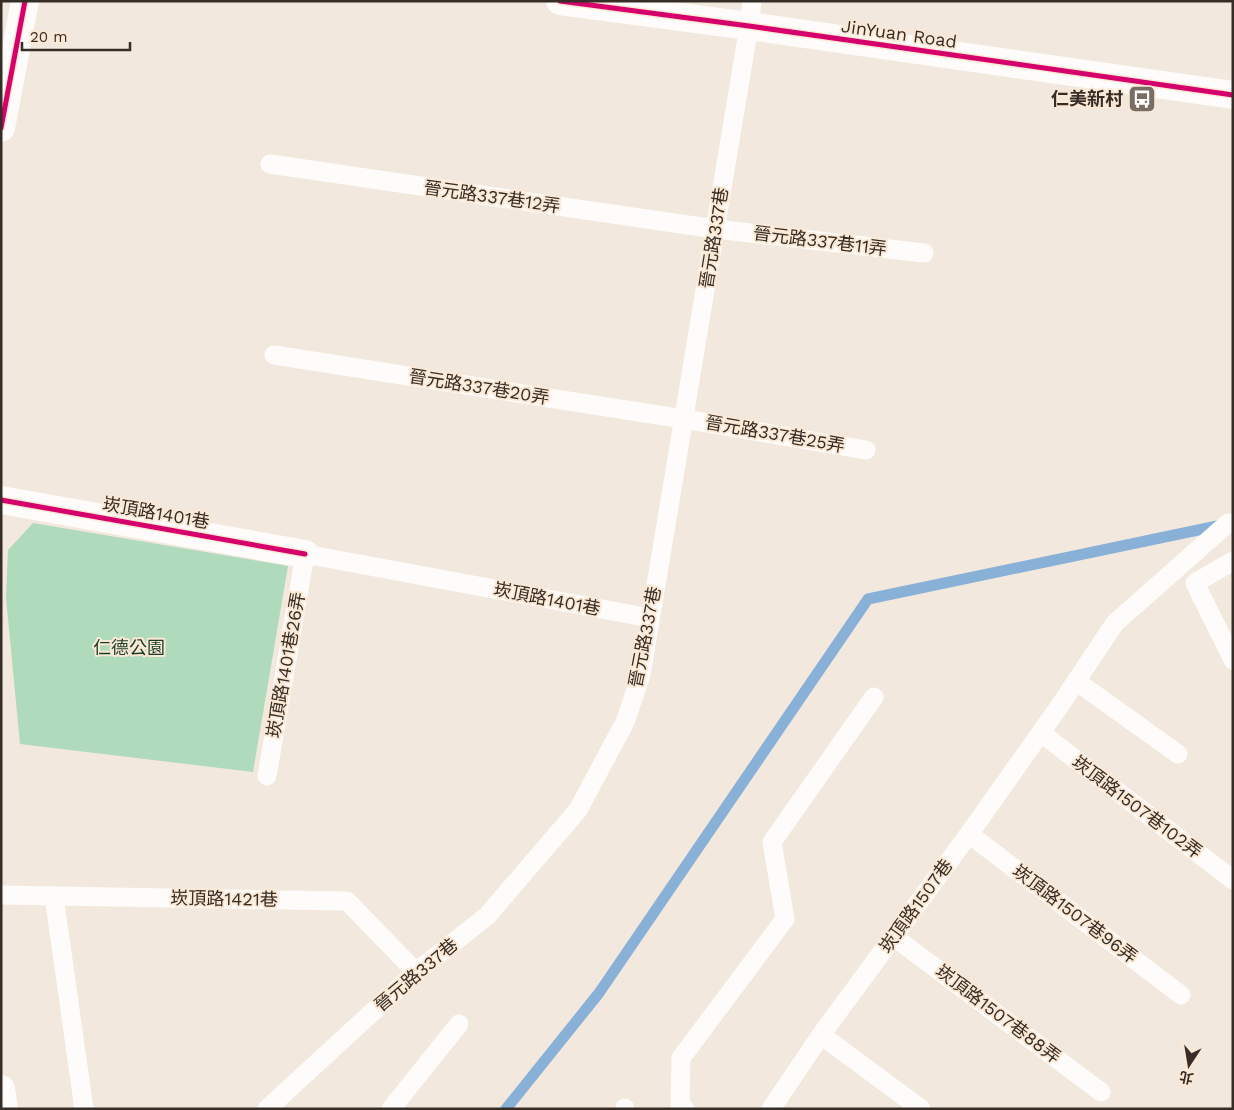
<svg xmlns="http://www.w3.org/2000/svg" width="1234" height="1110" viewBox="0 0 1234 1110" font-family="'Work Sans','Noto Sans TC',sans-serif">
<rect width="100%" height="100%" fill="#f3e8dd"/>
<polygon fill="#afdabb" points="33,523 288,566 253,772 20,744 6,598 8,550"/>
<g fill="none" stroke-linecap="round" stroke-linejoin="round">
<polyline stroke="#89b1d7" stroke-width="11" points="506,1109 599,993 868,599 1222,525"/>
<g stroke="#fdfcfa" stroke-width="19">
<polyline points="270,164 715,229 924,253"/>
<polyline points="274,355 684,419 866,450"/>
<polyline points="1233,561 1195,583 1233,660"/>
<polyline points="1076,681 1178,754"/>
<polyline points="1041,733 1233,880"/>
<polyline points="267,776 305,554 650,618"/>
<polyline points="969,834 1181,995"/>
<polyline points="1,895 347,901 416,972"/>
<polyline points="54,896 84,1109"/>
<polyline points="894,937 1101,1092"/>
<polyline points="821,1035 921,1109"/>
<polyline points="267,1109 416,972 487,916 578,810 625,722 641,675 749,26 752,1"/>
<polyline points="391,1109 459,1024"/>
<polyline points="625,1109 625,1108"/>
<polyline points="685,1109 680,1104 681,1058 785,919 772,842 874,697"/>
<polyline points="771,1109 821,1035 969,834 1061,704 1115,623 1228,523"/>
</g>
<polyline stroke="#fdfcfa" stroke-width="28" points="1,500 305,554"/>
<g stroke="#fdfcfa" stroke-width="28">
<polyline points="560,1 749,26 1233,95"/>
<polyline points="1,128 25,1"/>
<polyline points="1,1089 4,1109"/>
</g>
<g stroke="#fbe8d5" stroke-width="8">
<g id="cycleway">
<polyline points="560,1 749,26 1233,95"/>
<polyline points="1,128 25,1"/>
<polyline points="1,500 305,554"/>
</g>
</g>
<use href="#cycleway" stroke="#d6006c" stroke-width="5"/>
</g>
<defs>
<g id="bus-square" transform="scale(1.4375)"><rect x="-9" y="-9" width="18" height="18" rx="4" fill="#786e66" stroke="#fbe8d5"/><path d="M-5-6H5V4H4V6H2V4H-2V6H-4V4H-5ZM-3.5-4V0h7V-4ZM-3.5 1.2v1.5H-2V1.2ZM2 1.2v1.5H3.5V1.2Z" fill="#fff"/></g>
</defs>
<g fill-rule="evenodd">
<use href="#bus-square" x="1142" y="99"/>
</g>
<g text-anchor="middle" stroke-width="4" stroke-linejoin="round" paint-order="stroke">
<g font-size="18" fill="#352d26" stroke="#fbe8d5">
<text transform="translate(899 34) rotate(8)" y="6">JinYuan Road</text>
<text transform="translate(492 197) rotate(8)" y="6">晉元路337巷12弄</text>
<text transform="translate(714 238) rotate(-81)" y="6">晉元路337巷</text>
<text transform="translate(820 241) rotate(7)" y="6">晉元路337巷11弄</text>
<text transform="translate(479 387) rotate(9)" y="6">晉元路337巷20弄</text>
<text transform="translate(775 434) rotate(10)" y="6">晉元路337巷25弄</text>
<text transform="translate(156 513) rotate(10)" y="6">崁頂路1401巷</text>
<text transform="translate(547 599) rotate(11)" y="6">崁頂路1401巷</text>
<text transform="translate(645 637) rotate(-79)" y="6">晉元路337巷</text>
<text transform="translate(286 665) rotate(-80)" y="6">崁頂路1401巷26弄</text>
<text transform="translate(1137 807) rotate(37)" y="6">崁頂路1507巷102弄</text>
<text transform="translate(224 899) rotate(1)" y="6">崁頂路1421巷</text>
<text transform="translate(916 906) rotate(-54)" y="6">崁頂路1507巷</text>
<text transform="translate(1075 914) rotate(37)" y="6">崁頂路1507巷96弄</text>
<text transform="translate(416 975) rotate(-40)" y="6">晉元路337巷</text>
<text transform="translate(998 1014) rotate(37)" y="6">崁頂路1507巷88弄</text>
</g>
<g font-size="18" font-weight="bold" fill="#352d26" stroke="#fbe8d5" text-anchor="end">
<text x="1123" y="105">仁美新村</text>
</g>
<g font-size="18" fill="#163c29" stroke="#fbe8d5">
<text x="129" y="654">仁德公園</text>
</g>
</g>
<rect width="1234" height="1110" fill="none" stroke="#352d26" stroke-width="5"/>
<g transform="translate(1189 1065) rotate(192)" stroke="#fbe8d5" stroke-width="4" paint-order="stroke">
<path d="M0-4L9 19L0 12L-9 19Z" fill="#352d26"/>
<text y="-8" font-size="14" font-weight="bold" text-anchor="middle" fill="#352d26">北</text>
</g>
<path d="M22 42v8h108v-8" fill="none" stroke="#352d26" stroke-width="2.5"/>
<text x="30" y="42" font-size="15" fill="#352d26" stroke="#fbe8d5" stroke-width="4" paint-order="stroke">20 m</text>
</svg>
